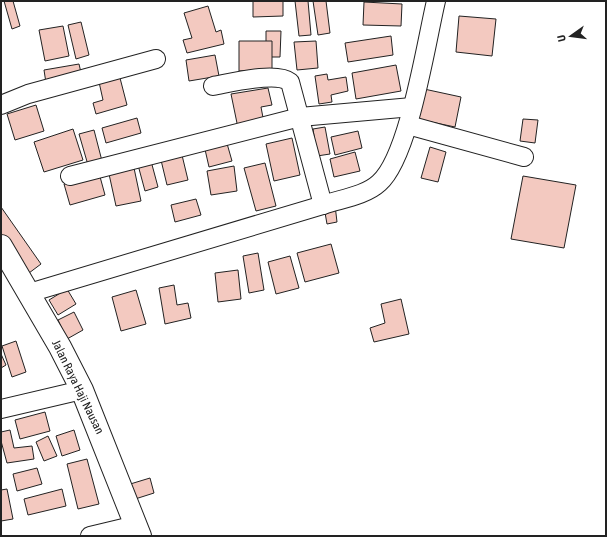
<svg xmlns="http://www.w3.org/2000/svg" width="607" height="537" viewBox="0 0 607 537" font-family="'Asap Condensed',sans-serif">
<rect width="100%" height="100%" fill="#fff"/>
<g fill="#f3c9c0" stroke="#222">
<polygon points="4,1 13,1 20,26 12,29"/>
<polygon points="253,1 283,1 283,16 253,17"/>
<polygon points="295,1 308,1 311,35 299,36"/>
<polygon points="313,1 326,1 330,33 318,35"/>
<polygon points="364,2 402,4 401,26 363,25"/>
<polygon points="208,6 216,32 221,30 224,44 187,53 183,40 192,38 184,13"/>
<polygon points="459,16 496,19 492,56 456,52"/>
<polygon points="81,22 89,55 76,59 68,25"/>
<polygon points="63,26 69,56 45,61 39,30"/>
<polygon points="266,31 281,31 280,57 266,57"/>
<polygon points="391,36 393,55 348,62 345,43"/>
<polygon points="239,41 272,41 272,70 239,71"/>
<polygon points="316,41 318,68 297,70 294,42"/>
<polygon points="215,55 219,76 189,81 186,60"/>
<polygon points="79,64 82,77 46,83 44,70"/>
<polygon points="396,65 401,91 356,99 352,73"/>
<polygon points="327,74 328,80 346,77 348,91 331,95 332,102 319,104 315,76"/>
<polygon points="120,78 127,105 96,114 93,103 103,100 99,82"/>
<polygon points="268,88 272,105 261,107 264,123 238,128 231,94"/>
<polygon points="424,89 461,97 455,127 417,119"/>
<polygon points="36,105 44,131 15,140 7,114"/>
<polygon points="137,118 141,133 106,143 102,128"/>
<polygon points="523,119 538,120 535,143 520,141"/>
<polygon points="325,127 330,154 317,156 313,129"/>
<polygon points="73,129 83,160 44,172 34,142"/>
<polygon points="94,130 102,161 88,165 79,134"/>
<polygon points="358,131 362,148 335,155 331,137"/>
<polygon points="292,138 300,175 274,181 266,144"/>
<polygon points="226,140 232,161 209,167 204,145"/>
<polygon points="430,147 446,152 438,182 421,178"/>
<polygon points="181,151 188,180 167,185 160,156"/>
<polygon points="355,152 360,171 334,177 330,159"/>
<polygon points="151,161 158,187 145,191 138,165"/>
<polygon points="265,163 276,206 256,211 244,168"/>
<polygon points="234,166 237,191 211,195 207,171"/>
<polygon points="134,168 141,201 116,206 109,174"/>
<polygon points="99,173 105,195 70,205 64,184"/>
<polygon points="523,176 576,185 564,248 511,239"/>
<polygon points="196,199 201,215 175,222 171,205"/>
<polygon points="335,205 337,222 327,224 324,207"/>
<polygon points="1,207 41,264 25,276 1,241"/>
<polygon points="331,244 339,273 305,282 297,253"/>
<polygon points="258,253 264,290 249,293 243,256"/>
<polygon points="290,256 299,288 276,294 268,262"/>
<polygon points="238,270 241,299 218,302 215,273"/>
<polygon points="174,285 177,305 188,303 191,318 165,324 159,288"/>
<polygon points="67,289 76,304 58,315 49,300"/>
<polygon points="136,290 146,324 121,331 112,297"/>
<polygon points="401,299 409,334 374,342 370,328 385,323 381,304"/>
<polygon points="74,312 83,330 67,339 58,320"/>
<polygon points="16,341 26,372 12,377 2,346"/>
<polygon points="1,354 6,365 1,368"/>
<polygon points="45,412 50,431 20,439 15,420"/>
<polygon points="10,430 14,448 32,446 34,459 7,463 1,441 1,432"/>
<polygon points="74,430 80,450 62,456 56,436"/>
<polygon points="48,436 57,456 44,461 36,442"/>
<polygon points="87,459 99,504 78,509 67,464"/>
<polygon points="37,468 42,484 17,491 13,474"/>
<polygon points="150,478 154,493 132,500 127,485"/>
<polygon points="7,489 13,519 1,521 1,490"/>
<polygon points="62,489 66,506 28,515 24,499"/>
</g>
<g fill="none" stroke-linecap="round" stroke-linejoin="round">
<g stroke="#222" stroke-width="20">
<g id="minor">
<path d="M213,86c17,-3 63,-15 77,-4l33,123"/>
<polyline points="1,105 28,94 156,59"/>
<polyline points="408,125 524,157"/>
<polyline points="70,176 300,117 412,107"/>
<path d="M29,293l294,-88c17,-6 42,-9 56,-22 30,-26 47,-140 57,-182"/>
<polyline points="1,409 82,390"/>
<polyline points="90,536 136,525"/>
</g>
</g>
<g stroke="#222" stroke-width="24">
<polyline id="tertiary" points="1,246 60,347 82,390 140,536"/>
</g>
<use href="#minor" stroke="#fff" stroke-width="18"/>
<use href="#tertiary" stroke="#fff" stroke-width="22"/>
</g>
<g text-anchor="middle" stroke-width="3" stroke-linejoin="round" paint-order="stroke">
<g font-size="12" fill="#222" stroke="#fff">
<text transform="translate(78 387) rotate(64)" y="4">Jalan Raya Haji Nausan</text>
</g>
</g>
<rect width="607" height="537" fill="none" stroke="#222222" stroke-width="4"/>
<g transform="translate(571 36) rotate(256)" stroke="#ffffff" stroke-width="3" paint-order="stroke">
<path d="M0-3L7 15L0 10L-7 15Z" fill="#222222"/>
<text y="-6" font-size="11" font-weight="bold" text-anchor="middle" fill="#222222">U</text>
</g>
</svg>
